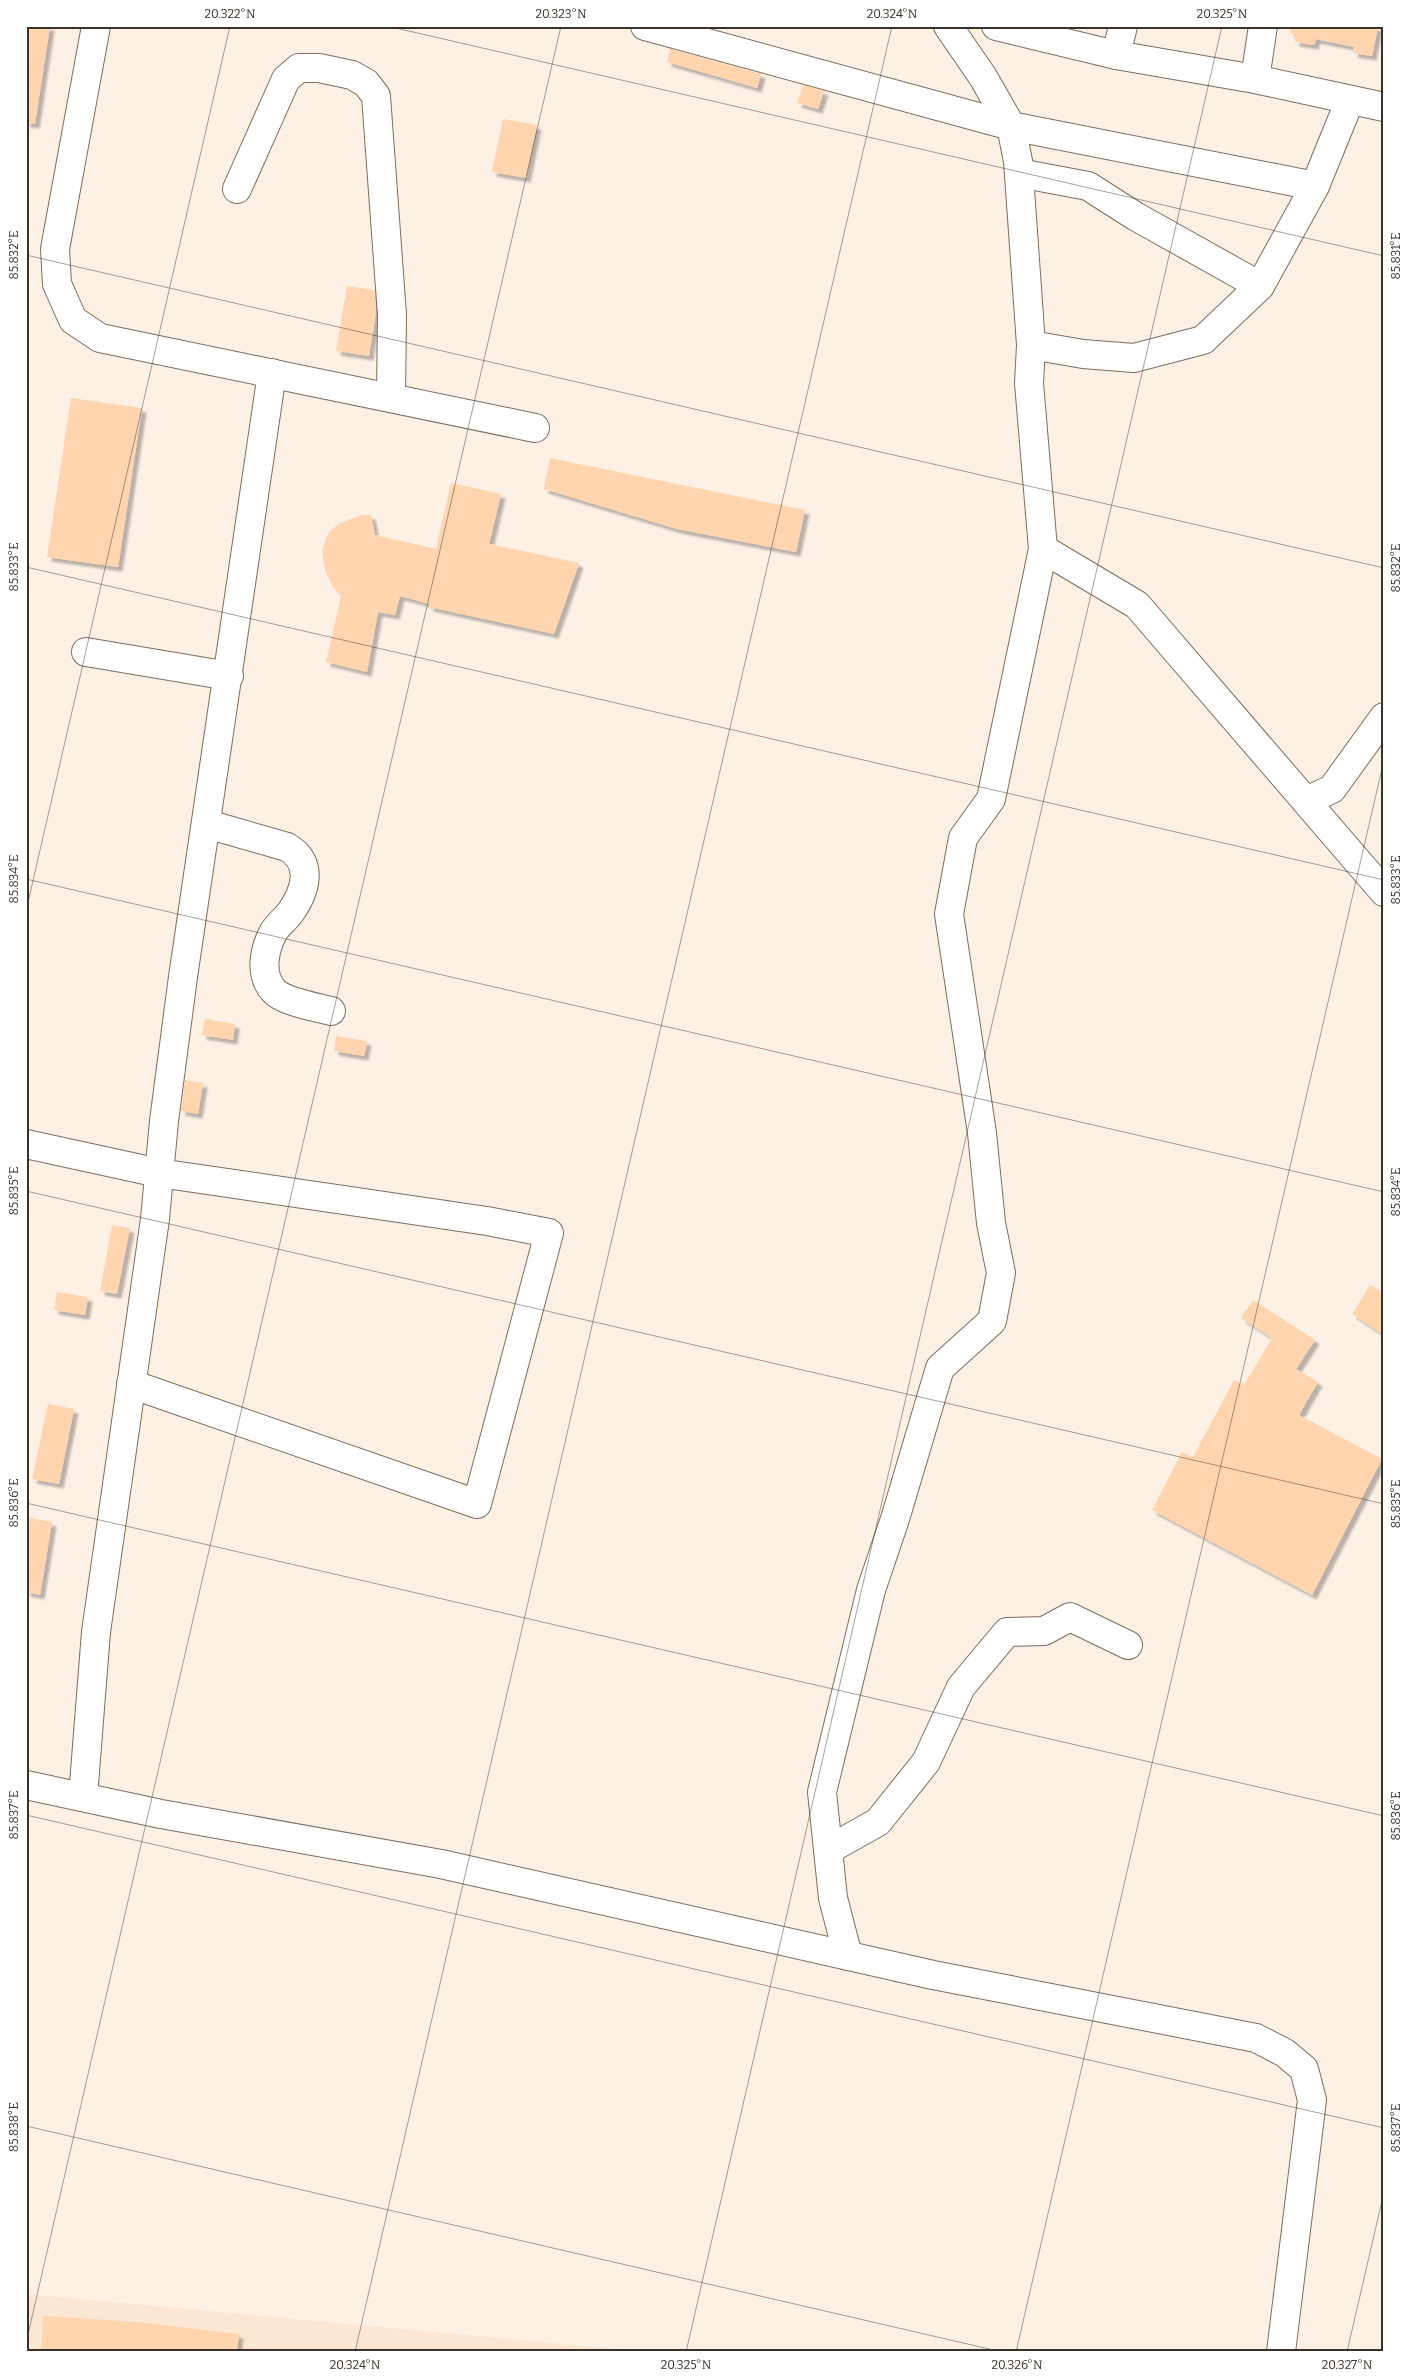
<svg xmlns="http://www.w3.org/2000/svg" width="1410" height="2378" viewBox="0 0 1410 2378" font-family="Bitter,serif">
<defs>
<filter id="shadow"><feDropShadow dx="4.5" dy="4.5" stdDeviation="1" flood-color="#0004"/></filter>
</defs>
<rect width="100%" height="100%" fill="#fdf0e5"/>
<polygon fill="#fce7d4" points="26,2294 629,2350 629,2352 26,2352"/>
<g fill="#fed5af" filter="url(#shadow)">
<polygon points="26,26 50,26 35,124 26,123"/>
<polygon points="1290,26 1378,26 1372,56 1353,53 1354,47 1316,39 1314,45 1295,42 1296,34 1290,33"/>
<polygon points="670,49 761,74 757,88 667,62"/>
<polygon points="803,85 824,91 818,109 797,103"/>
<polygon points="503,119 537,125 526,178 492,172"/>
<polygon points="347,286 375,290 376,312 369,356 336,351"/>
<polygon points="71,398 142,408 118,567 47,557"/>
<polygon points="550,458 805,510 796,552 677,529 544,489"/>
<polygon points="451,483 501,494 489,544 579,563 554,634 429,607 430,604 400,596 395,615 378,612 367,672 326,662 341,596 332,585 325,570 322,550 329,532 340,523 362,515 371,515 375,535 436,549"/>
<polygon points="205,1019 235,1024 233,1040 202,1035"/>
<polygon points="336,1036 367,1041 364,1056 334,1051"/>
<polygon points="185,1080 203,1083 198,1114 181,1111"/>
<polygon points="112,1225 130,1228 117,1294 100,1291"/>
<polygon points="1370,1285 1384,1293 1384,1335 1352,1314"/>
<polygon points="57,1292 88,1297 85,1315 54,1310"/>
<polygon points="1253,1300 1315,1340 1296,1369 1318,1382 1299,1415 1382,1459 1312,1595 1152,1510 1182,1452 1193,1457 1234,1380 1244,1385 1272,1338 1241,1318"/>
<polygon points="48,1404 74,1409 59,1484 32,1479"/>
<polygon points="26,1517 52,1522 40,1595 26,1592"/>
<polygon points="43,2316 138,2322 239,2334 237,2352 41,2352"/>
</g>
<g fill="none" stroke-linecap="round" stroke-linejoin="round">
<g stroke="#7e6c5c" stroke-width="30">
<g id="minor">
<polyline points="96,26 55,249 57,284 73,320 100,338 535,428"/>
<polyline points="645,26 1011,126 1315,186 1350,100"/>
<polyline points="948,26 983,77 1011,126 1018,161 1031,345 1029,383 1043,549 1137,605 1384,892"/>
<polyline points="996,26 1116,55 1255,79 1384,107"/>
<polyline points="1116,55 1123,26"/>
<polyline points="1255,79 1263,26"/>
<polyline points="1019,173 1088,186 1135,216 1260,286"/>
<polyline points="237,189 286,79 299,68 319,68 352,75 366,83 376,96 392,315 391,397"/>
<polyline points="1031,345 1083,354 1134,358 1203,340 1260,286 1315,186"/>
<polyline points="86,652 229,676"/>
<polyline points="1306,801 1332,789 1384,717"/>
<path d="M207,824l80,23c27,15 19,44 3,66 -5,7 -13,12 -17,20 -9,17 -14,42 1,58 10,11 42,16 57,20"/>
<polyline points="26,1144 159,1173 487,1221 549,1233 477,1504 131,1384"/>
<polyline points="26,1785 161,1814 441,1864 933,1975 1256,2038 1285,2053 1304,2069 1312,2100 1281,2352"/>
<polyline points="83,1797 96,1632 155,1219 164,1121 183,977 272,373"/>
<polyline points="828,1850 878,1822 926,1762 961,1687 1007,1632 1044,1631 1070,1617 1128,1645"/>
<polyline points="848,1956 833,1898 822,1792 871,1590 895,1519 940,1368 992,1321 1001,1273 991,1223 982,1133 949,914 963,838 991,799 1043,549"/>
</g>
</g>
<use href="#minor" stroke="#fff" stroke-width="28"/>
</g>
<path fill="none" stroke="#39312a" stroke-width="1" stroke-opacity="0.45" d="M387,26l997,230M26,255l1358,313M26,567l1358,313M26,879l1358,313M26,911l204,-885M26,1191l1358,313M26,1503l1358,313M26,1815l1358,313M26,2126l976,226M26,2343l535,-2317M355,2352l537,-2326M686,2352l536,-2326M1016,2352l368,-1592M1347,2352l37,-160"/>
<rect width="1410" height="2378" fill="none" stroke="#ffffff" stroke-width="55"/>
<rect x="28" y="28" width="1354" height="2322" fill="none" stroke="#39312a" stroke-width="2"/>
<g font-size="12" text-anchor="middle" fill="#39312a">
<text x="230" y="18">20.322°N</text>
<text x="561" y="18">20.323°N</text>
<text x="892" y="18">20.324°N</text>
<text x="1222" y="18">20.325°N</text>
<text transform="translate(14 255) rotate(-90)" y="4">85.832°E</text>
<text transform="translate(1396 256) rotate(-90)" y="4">85.831°E</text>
<text transform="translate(14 567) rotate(-90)" y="4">85.833°E</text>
<text transform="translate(1396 568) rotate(-90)" y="4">85.832°E</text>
<text transform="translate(14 879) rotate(-90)" y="4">85.834°E</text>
<text transform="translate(1396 880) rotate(-90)" y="4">85.833°E</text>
<text transform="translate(14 1191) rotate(-90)" y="4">85.835°E</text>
<text transform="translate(1396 1192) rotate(-90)" y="4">85.834°E</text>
<text transform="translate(14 1503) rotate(-90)" y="4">85.836°E</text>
<text transform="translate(1396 1504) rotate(-90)" y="4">85.835°E</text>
<text transform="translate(14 1815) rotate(-90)" y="4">85.837°E</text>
<text transform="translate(1396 1816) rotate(-90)" y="4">85.836°E</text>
<text transform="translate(14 2127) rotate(-90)" y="4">85.838°E</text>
<text transform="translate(1396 2128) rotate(-90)" y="4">85.837°E</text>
<text x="355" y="2369">20.324°N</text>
<text x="686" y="2369">20.325°N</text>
<text x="1017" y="2369">20.326°N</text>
<text x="1347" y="2369">20.327°N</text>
</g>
</svg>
